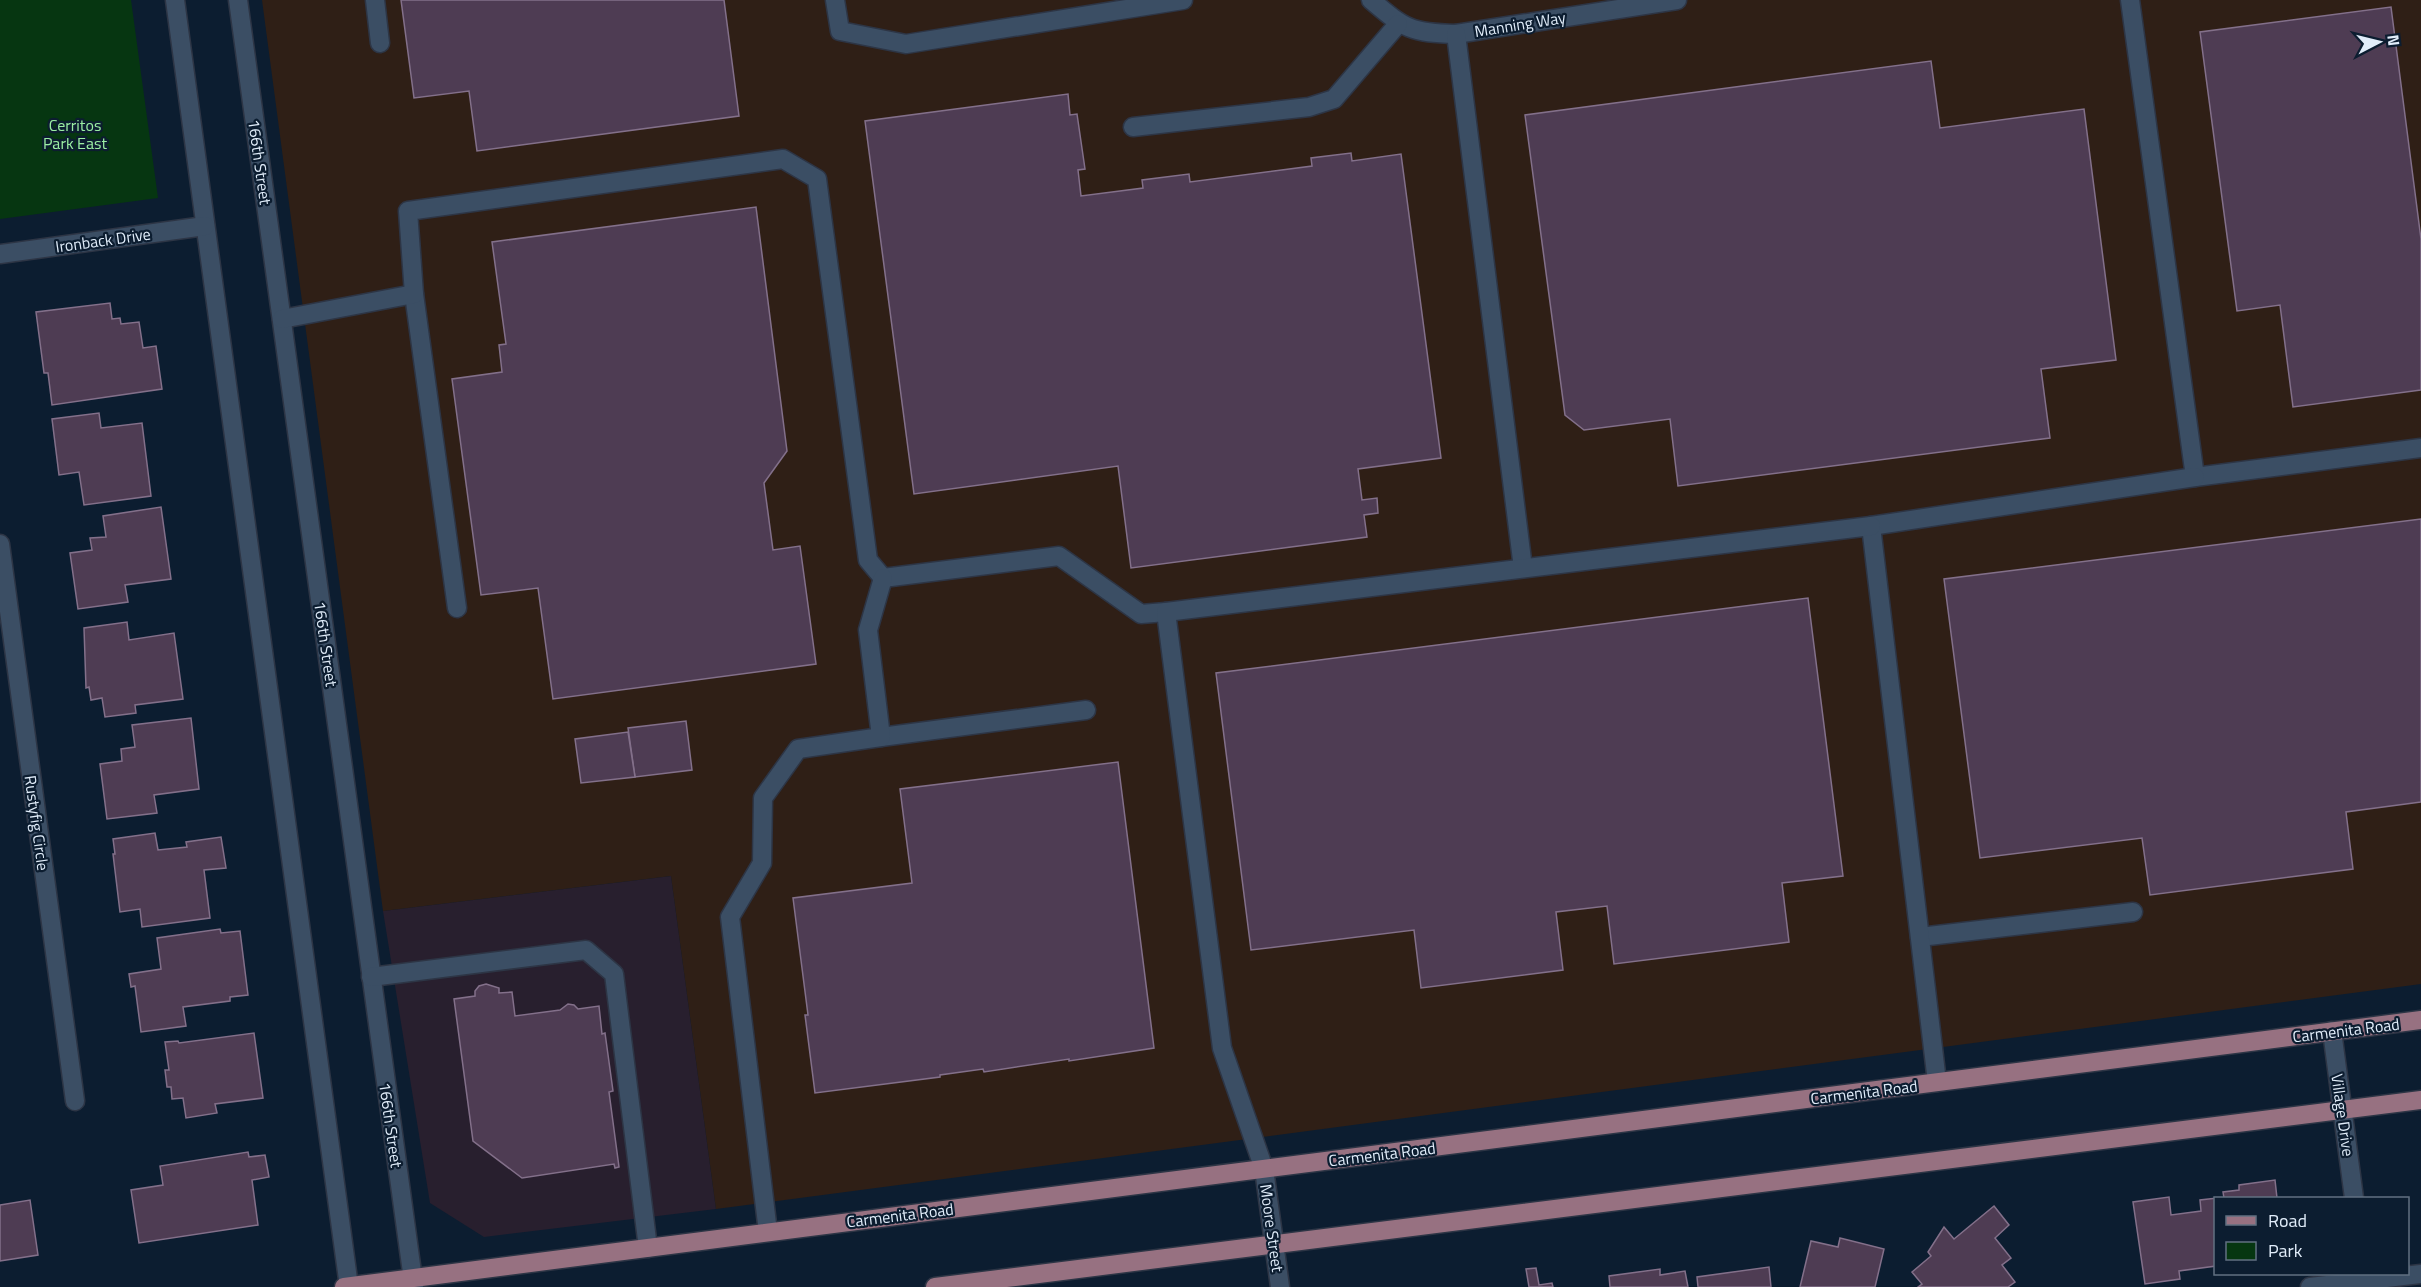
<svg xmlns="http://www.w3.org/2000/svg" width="2421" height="1287" viewBox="0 0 2421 1287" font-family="'Titillium Web',sans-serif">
<rect width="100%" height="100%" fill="#0c1d30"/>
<polygon fill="#281f2e" points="671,876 716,1209 484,1237 430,1203 383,911"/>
<polygon fill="#2f1f16" points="262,0 2421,0 2421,984 716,1209 671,876 383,911"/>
<polygon fill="#063611" points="0,0 131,0 158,198 0,219"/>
<g fill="#4e3c53" stroke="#83708a" stroke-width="1.5">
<polygon points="401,0 724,0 739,116 477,151 469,91 414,98"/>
<polygon points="2391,7 2421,239 2421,390 2293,407 2280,305 2237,311 2200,32"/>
<polygon points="1931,61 1940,128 2084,109 2116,360 2041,369 2050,438 1678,486 1670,419 1584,430 1565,415 1525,115"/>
<polygon points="1068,94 1070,115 1077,114 1085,169 1078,170 1081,196 1143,188 1142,180 1189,174 1190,182 1312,166 1311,158 1351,153 1352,161 1401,154 1441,458 1358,469 1362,500 1377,498 1378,513 1364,515 1367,537 1131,568 1118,466 914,494 865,121"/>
<polygon points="756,207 787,451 764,483 773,550 800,546 816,664 553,699 538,588 481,595 452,379 502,372 499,345 506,344 492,242"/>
<polygon points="110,303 112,319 120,318 121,324 139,322 143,348 156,346 162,389 52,405 48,373 44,373 36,312"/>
<polygon points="99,413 101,428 142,423 151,496 84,505 79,472 59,475 52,419"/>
<polygon points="161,507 171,579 125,585 128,602 78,609 70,553 92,550 90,538 106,537 103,516"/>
<polygon points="2421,519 2421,802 2346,812 2353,869 2150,895 2142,838 1980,858 1944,579"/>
<polygon points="1808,598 1843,876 1782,883 1789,942 1614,964 1607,906 1556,912 1563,970 1421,988 1414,930 1251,950 1216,673"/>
<polygon points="127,622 129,640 174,633 183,699 135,705 136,713 105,717 102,698 91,700 89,687 86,688 84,628"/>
<polygon points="191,718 199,789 154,795 157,813 107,819 100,764 122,761 121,749 135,747 132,725"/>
<polygon points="686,721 692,770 635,777 628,728"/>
<polygon points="628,732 635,777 581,783 575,739"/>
<polygon points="1118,762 1154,1048 1069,1061 1069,1059 984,1072 983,1069 940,1075 940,1077 815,1093 805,1015 808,1015 793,898 912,883 900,789"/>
<polygon points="155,833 158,850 187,847 186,842 221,837 226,868 204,870 210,918 142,927 140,909 120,912 113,854 115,854 113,839"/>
<polygon points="220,929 221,933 240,931 248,995 230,997 230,1001 183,1007 186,1026 141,1032 135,986 131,987 129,974 161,969 157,938"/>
<polygon points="486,984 499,988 499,993 512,992 515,1016 560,1010 568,1004 574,1005 578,1009 599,1006 602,1034 605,1033 613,1091 609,1092 619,1167 615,1168 614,1164 522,1178 473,1141 454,999 475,996 475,991 479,986"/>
<polygon points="254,1033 263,1098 215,1104 217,1113 186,1118 183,1098 172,1099 171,1087 167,1087 165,1070 169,1070 165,1042 178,1041 179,1043"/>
<polygon points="248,1152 249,1157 265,1155 269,1177 252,1180 258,1225 139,1243 131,1190 163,1185 160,1166"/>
<polygon points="2275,1180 2277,1198 2224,1198 2223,1192 2239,1190 2239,1185"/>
<polygon points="2169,1197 2171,1215 2201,1211 2200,1200 2217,1198 2216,1266 2179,1271 2180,1279 2145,1284 2133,1202"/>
<polygon points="30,1200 38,1255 0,1261 0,1205"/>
<polygon points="1994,1206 2009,1225 1995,1238 2011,1258 2002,1265 2015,1282 2008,1287 1918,1287 1922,1284 1912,1272 1931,1256 1928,1252 1944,1227 1954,1239"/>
<polygon points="1840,1238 1884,1249 1875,1287 1800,1287 1811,1241 1838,1247"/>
<polygon points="1769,1267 1771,1287 1698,1287 1697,1277"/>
<polygon points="1536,1268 1539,1285 1552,1283 1553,1287 1529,1287 1526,1269"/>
<polygon points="1660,1269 1660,1275 1685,1271 1688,1287 1610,1287 1609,1276"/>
</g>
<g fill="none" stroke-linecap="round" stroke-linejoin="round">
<g stroke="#2d3545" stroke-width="21">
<g id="minor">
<polyline points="175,0 349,1287"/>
<polyline points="238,0 414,1287"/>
<polyline points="375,0 380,43"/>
<polyline points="835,0 840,31 906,44 1183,0"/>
<path d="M1371,0c34,29 40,33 85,34l221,-34"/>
<polyline points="2130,0 2195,477 2421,448"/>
<polyline points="1456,34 1523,568"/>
<polyline points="1133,127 1309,107 1334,99 1398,24"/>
<polyline points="0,254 205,226"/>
<polyline points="414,294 457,608"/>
<polyline points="282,319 414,294 408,211 783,159 817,179 868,560 883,578 1059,556 1141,614 1166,612"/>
<polyline points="0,544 75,1101"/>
<polyline points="881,737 1086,710"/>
<polyline points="1920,937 2133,912"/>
<polyline points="371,977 586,950 614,974 648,1248"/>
<polyline points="2332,1031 2354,1198"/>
<polyline points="1937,1082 1871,526 2195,477"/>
<polyline points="768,1232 730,917 762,863 763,798 798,749 881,737 868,630 883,578"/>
<polyline points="1280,1287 1264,1169 1222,1048 1166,612 1871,526"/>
<polyline points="2310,1287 2421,1274"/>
</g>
</g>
<g stroke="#2d3545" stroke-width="21">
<g id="major">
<polyline points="344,1287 2421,1020"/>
<polyline points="935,1287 2421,1100"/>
</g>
</g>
<use href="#minor" stroke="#3b4e64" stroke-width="18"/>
<use href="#major" stroke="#977181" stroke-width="18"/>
</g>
<g text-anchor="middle" stroke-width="4.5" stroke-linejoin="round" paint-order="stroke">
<g font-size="16" fill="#e1edfa" stroke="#0c1d30">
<text transform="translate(1520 24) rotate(-9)" y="6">Manning Way</text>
<text transform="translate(260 162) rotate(82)" y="6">166th Street</text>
<text transform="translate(103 240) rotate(-8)" y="6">Ironback Drive</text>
<text transform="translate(326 644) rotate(82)" y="6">166th Street</text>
<text transform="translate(37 823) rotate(82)" y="6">Rustyfig Circle</text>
<text transform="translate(2346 1030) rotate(-7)" y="6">Carmenita Road</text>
<text transform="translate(1864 1092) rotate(-7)" y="6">Carmenita Road</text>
<text transform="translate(2343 1115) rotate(82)" y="6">Village Drive</text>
<text transform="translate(391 1125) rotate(82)" y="6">166th Street</text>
<text transform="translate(1382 1154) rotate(-7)" y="6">Carmenita Road</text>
<text transform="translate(900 1215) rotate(-7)" y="6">Carmenita Road</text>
<text transform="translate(1272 1228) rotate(82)" y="6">Moore Street</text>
</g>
<g font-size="16" fill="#9beea3" stroke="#0c1d30">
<text x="75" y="131">Cerritos<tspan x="75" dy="18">Park East</tspan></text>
</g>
</g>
<rect x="2214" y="1197" width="195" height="78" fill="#0c1d30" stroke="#617081" stroke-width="1.5"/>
<rect x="2226" y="1216" width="30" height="9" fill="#977181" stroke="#617081" stroke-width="1.5"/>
<text x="2268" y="1227" font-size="18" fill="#e1edfa">Road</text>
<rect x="2226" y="1242" width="30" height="18" fill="#063611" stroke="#617081" stroke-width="1.5"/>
<text x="2268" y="1257" font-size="18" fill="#e1edfa">Park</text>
<g transform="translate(2379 42) rotate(83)" stroke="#0c1d30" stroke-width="4.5" paint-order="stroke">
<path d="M0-4.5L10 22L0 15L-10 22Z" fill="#e1edfa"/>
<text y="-9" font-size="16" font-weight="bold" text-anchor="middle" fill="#e1edfa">N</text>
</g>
</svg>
